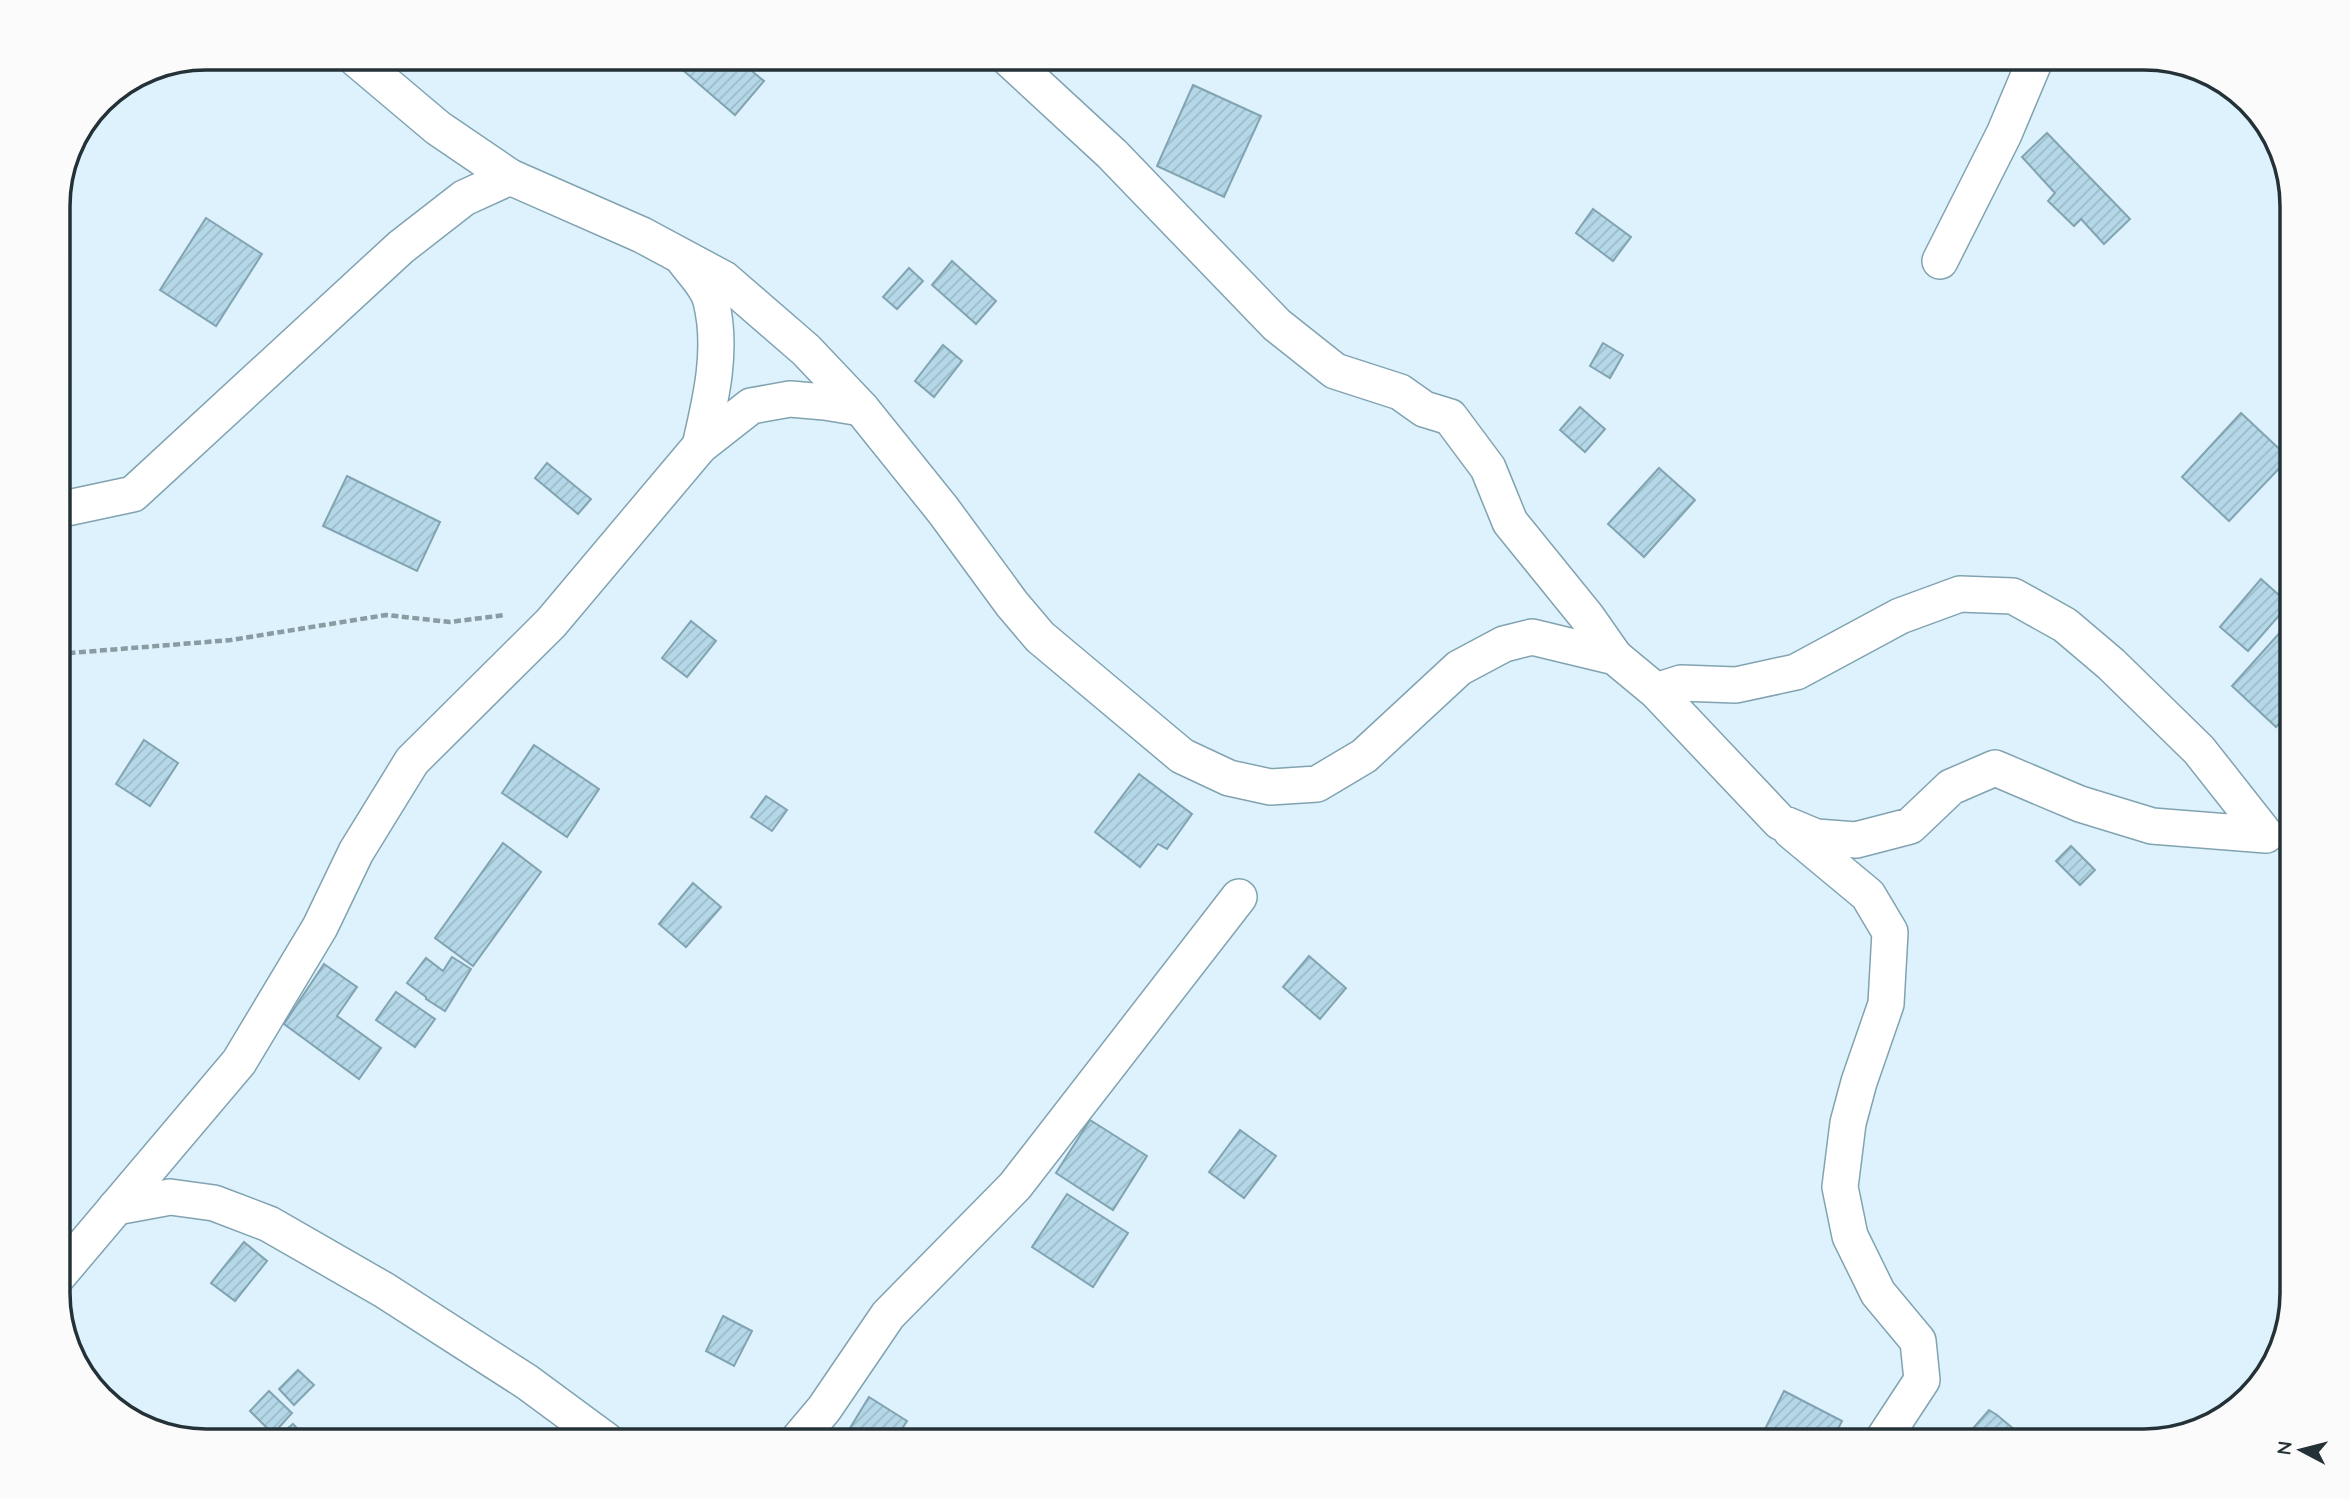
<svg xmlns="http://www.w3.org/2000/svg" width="2350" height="1499" viewBox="0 0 2350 1499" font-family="Quicksand,sans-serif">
<defs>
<pattern id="building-hatch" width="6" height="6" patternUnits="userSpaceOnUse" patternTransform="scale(1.75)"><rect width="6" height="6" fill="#b5d8e8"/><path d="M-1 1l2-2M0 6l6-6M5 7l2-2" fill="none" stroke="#9cbac8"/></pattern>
</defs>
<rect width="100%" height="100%" fill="#ddf2fc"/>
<g fill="url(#building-hatch)" stroke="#81a3b2" stroke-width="2">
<polygon points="685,58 736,58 764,81 735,115 678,66"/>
<polygon points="1924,58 1946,58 1941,67"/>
<polygon points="1193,85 1261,116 1224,197 1157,166"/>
<polygon points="97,108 101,110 89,131 83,128"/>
<polygon points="2047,133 2130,219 2104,244 2081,219 2074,226 2048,201 2055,193 2022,157"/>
<polygon points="1593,209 1631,237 1613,261 1576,233"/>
<polygon points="206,218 262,254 216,326 160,290"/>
<polygon points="952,261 996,301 976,324 932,285"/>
<polygon points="909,268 923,281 897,309 883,297"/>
<polygon points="1603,343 1623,355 1610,378 1590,366"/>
<polygon points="943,345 962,361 934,397 915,381"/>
<polygon points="1580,407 1605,429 1585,452 1560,430"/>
<polygon points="2241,413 2289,458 2229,521 2182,477"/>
<polygon points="547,463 591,499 578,514 535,478"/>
<polygon points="1659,468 1695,500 1644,557 1608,524"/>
<polygon points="347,476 440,522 417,571 323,526"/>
<polygon points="2261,579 2289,604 2248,651 2220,627"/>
<polygon points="2292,619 2292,709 2276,727 2232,686"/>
<polygon points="691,621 716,641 687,677 662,658"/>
<polygon points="144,740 178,763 150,806 116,784"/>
<polygon points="534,745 599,789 567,837 502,793"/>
<polygon points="1139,774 1192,814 1167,849 1158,844 1140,867 1095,832"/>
<polygon points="766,796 787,810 772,831 751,817"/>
<polygon points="503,843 541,872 473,966 435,938"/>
<polygon points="2071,846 2095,870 2080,885 2056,861"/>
<polygon points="693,883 721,907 686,947 659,924"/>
<polygon points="1309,956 1346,988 1320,1019 1283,987"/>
<polygon points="452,957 471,969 445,1011 426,999 426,997 407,983 426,958 443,971"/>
<polygon points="324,964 357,987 337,1016 381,1048 359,1079 284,1024"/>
<polygon points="396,992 435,1019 415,1047 376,1020"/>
<polygon points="1090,1120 1147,1156 1113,1210 1056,1173"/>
<polygon points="1240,1130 1276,1156 1244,1198 1209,1172"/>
<polygon points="1067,1194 1128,1233 1093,1287 1032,1247"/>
<polygon points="244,1242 267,1261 235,1301 211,1283"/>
<polygon points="723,1316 752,1331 734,1366 706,1351"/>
<polygon points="298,1370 314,1385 294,1405 279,1389"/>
<polygon points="269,1391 292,1413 273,1434 250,1411"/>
<polygon points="1784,1391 1842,1421 1832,1441 1789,1441 1765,1429"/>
<polygon points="869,1397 907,1421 894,1441 860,1441 847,1433"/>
<polygon points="1989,1410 1997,1415 2028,1441 1962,1441"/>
<polygon points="293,1424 308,1440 306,1441 286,1441 280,1435"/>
</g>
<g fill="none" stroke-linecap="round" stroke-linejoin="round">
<g stroke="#81a3b1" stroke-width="38">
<g id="street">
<polyline points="355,58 438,128 510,177 642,235 724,279 806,350 861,408 943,510 1012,604 1040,637 1182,756 1229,778 1270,787 1317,784 1364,756 1459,668 1504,644 1532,637 1615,657 1656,691 1780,822 1816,837 1856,840 1910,826 1951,787 1995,768 2080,804 2152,826 2266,835 2199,750 2111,664 2065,625 2013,596 1960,594 1900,616 1796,672 1736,685 1681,683 1656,691"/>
<polyline points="1008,58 1112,154 1277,325 1335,371 1400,392 1424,409 1450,417 1488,468 1510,522 1587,617 1615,657"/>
<path d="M684,260c9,12 24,27 27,41 12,48 0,98 -11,145"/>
<polyline points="1940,261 2004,134 2036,58"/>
<polyline points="58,510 133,494 401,247 464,198 510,177"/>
<polyline points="1791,831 1868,895 1890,932 1886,1004 1859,1082 1848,1123 1840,1187 1850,1236 1878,1293 1918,1341 1922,1380 1882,1441"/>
<polyline points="116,1207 170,1197 214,1203 269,1224 384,1290 527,1382 607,1441"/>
<polyline points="58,1276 239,1062 320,927 356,852 412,761 551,623 700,446 751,406 790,399 825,402 861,408"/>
<polyline points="797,1441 824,1409 888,1315 1015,1186 1239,897"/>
</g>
</g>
<polyline stroke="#899ba3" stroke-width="4.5" stroke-dasharray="7 3.5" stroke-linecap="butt" points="58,654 231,640 386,615 450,622 505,615"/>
<use href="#street" stroke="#fff" stroke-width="35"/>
</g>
<path d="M0 0H2350V1499H0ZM206 70H2144A136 136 0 0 1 2280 206V1293A136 136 0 0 1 2144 1429H206A136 136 0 0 1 70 1293V206A136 136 0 0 1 206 70Z" fill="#fbfbfb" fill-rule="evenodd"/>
<path fill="none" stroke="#243238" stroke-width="3.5" d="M206 70H2144A136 136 0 0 1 2280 206V1293A136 136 0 0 1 2144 1429H206A136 136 0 0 1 70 1293V206A136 136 0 0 1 206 70Z"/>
<g transform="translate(2301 1450) rotate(277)" stroke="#fbfbfb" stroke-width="5" paint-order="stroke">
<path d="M0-5L12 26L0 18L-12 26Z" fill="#243238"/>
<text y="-10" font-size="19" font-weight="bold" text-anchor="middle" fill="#243238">N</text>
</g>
</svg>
